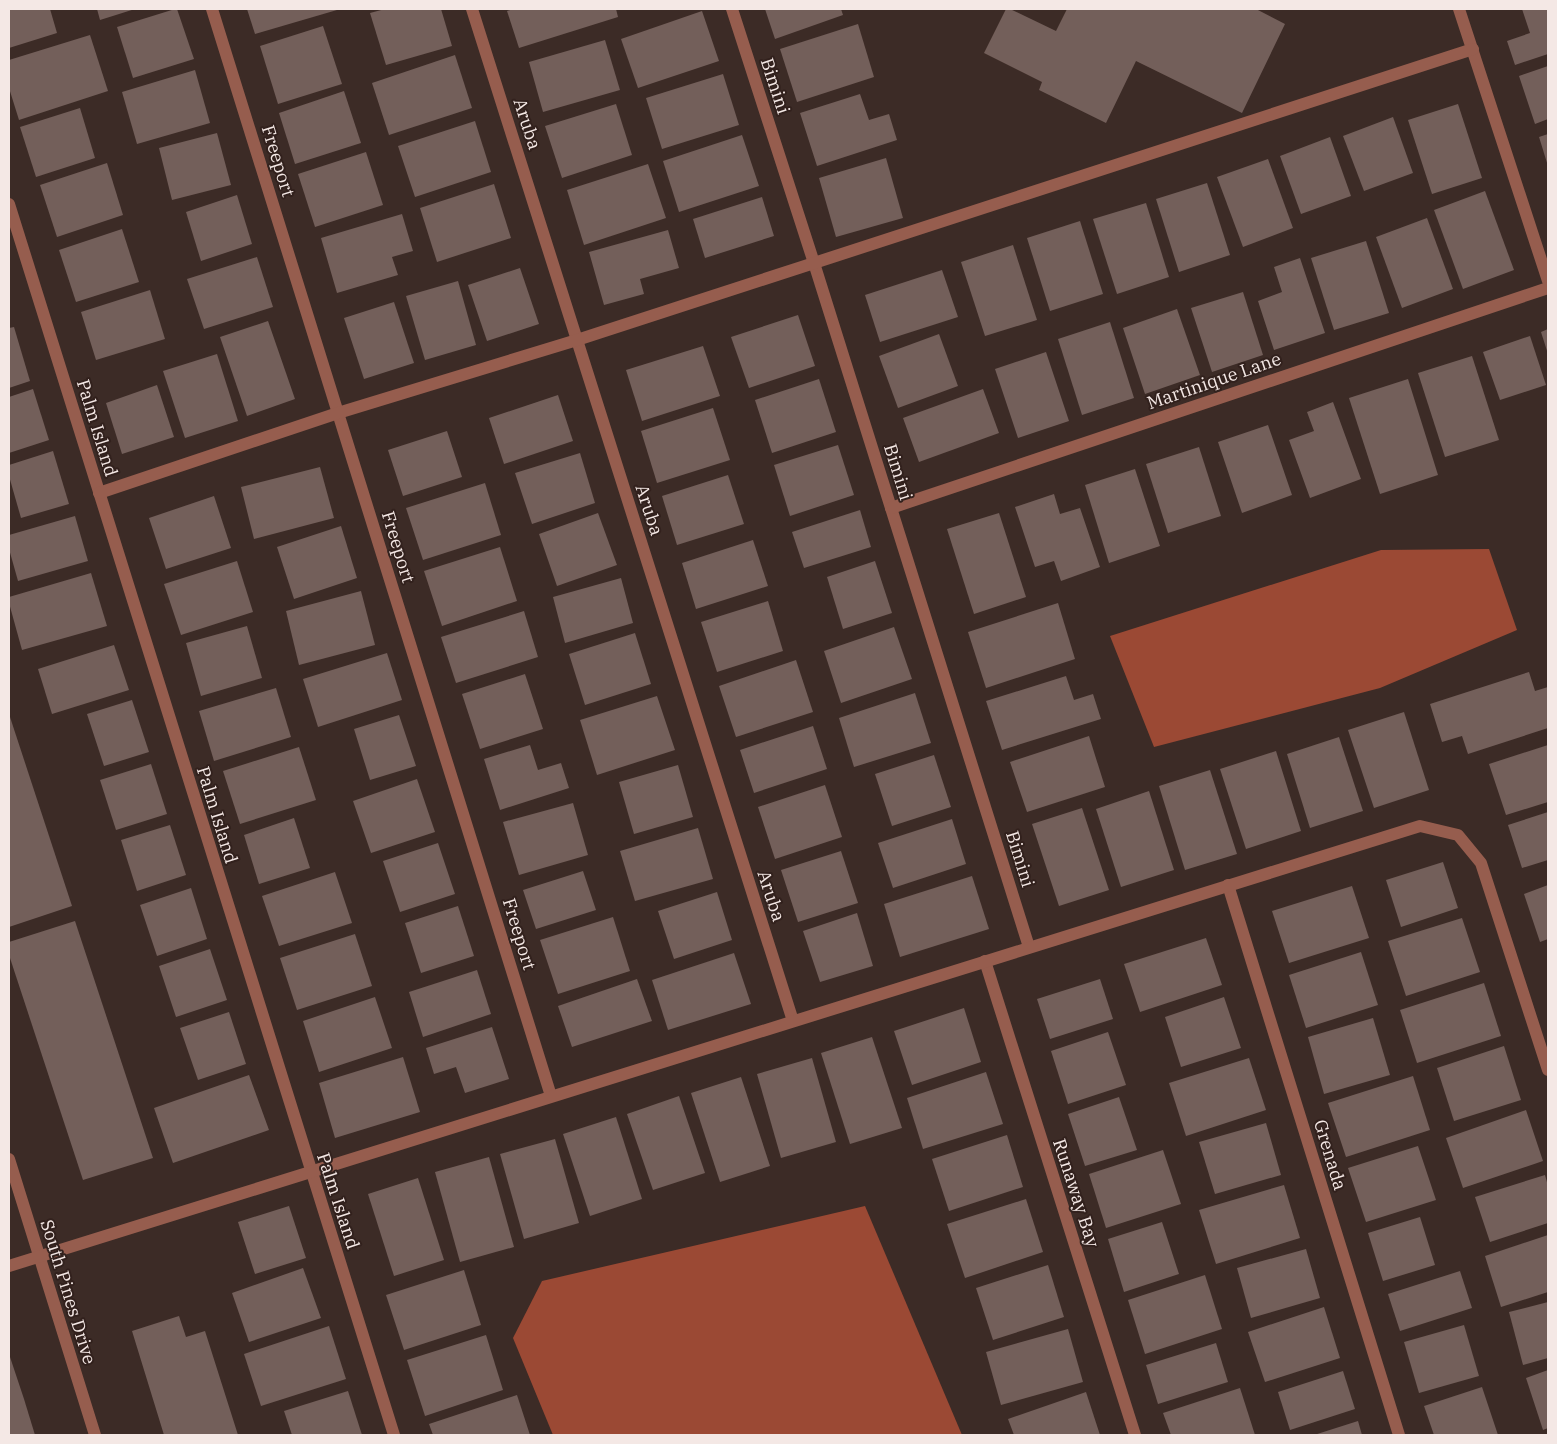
<svg xmlns="http://www.w3.org/2000/svg" width="1557" height="1444" viewBox="0 0 1557 1444" font-family="'IBM Plex Serif',serif">
<rect width="100%" height="100%" fill="#3c2b26"/>
<g fill="#9b4934">
<polygon points="1489,549 1517,630 1380,688 1154,747 1110,636 1381,550"/>
<polygon points="865,1206 962,1435 553,1435 513,1338 542,1281"/>
</g>
<g fill="#735f5a">
<polygon points="9,9 50,9 57,33 9,48"/>
<polygon points="97,9 135,9 100,20"/>
<polygon points="175,9 177,9 194,59 133,78 117,27"/>
<polygon points="247,9 337,9 337,10 255,34"/>
<polygon points="385,9 441,9 452,46 386,65 370,13"/>
<polygon points="513,9 616,9 618,17 519,48 507,11"/>
<polygon points="765,9 841,9 843,15 775,39"/>
<polygon points="1006,9 1010,9 1056,31 1067,9 1256,9 1285,24 1242,113 1136,61 1106,123 1039,90 1042,82 984,53"/>
<polygon points="1522,9 1548,9 1548,54 1515,65 1507,41 1530,33"/>
<polygon points="702,11 719,61 638,88 621,39"/>
<polygon points="858,24 874,77 797,102 780,49"/>
<polygon points="323,26 342,84 278,104 260,46"/>
<polygon points="90,35 108,91 19,120 9,88 9,60"/>
<polygon points="605,40 620,90 543,112 529,62"/>
<polygon points="455,55 472,108 389,135 372,83"/>
<polygon points="1548,66 1548,119 1535,124 1519,76"/>
<polygon points="195,70 210,123 137,144 122,92"/>
<polygon points="723,74 739,125 662,149 646,98"/>
<polygon points="344,91 361,143 295,164 279,113"/>
<polygon points="860,94 869,120 889,114 897,140 817,166 800,113"/>
<polygon points="616,104 632,155 562,178 545,126"/>
<polygon points="1458,104 1482,178 1432,194 1408,120"/>
<polygon points="80,108 95,158 36,177 20,127"/>
<polygon points="1393,117 1413,173 1364,191 1343,136"/>
<polygon points="475,121 491,172 415,197 398,146"/>
<polygon points="217,133 231,185 172,200 159,148"/>
<polygon points="1548,134 1548,166 1539,137"/>
<polygon points="742,135 759,186 679,212 663,161"/>
<polygon points="1330,137 1351,196 1301,214 1280,156"/>
<polygon points="366,152 383,205 315,227 298,174"/>
<polygon points="886,158 903,218 836,237 819,178"/>
<polygon points="1268,159 1293,228 1243,247 1217,177"/>
<polygon points="107,163 123,215 57,237 40,185"/>
<polygon points="648,164 666,218 584,245 567,190"/>
<polygon points="1207,183 1230,255 1179,272 1156,199"/>
<polygon points="494,184 511,238 437,262 420,208"/>
<polygon points="1485,191 1514,270 1463,289 1434,210"/>
<polygon points="237,195 252,244 201,261 186,212"/>
<polygon points="762,197 774,236 705,258 693,219"/>
<polygon points="1146,203 1169,277 1117,294 1093,219"/>
<polygon points="402,214 413,251 392,257 398,275 337,293 321,238"/>
<polygon points="1427,218 1453,289 1402,308 1376,237"/>
<polygon points="1080,221 1103,294 1050,311 1027,238"/>
<polygon points="122,229 139,282 76,302 59,250"/>
<polygon points="668,230 679,268 640,279 644,294 604,305 589,252"/>
<polygon points="1366,241 1389,313 1334,330 1311,258"/>
<polygon points="1013,245 1037,320 985,336 961,262"/>
<polygon points="257,257 273,307 204,329 187,279"/>
<polygon points="1300,258 1325,333 1274,350 1258,301 1282,292 1274,267"/>
<polygon points="520,268 539,324 487,341 468,285"/>
<polygon points="942,270 958,317 880,342 865,295"/>
<polygon points="458,281 476,345 425,360 406,296"/>
<polygon points="150,290 165,339 96,360 81,312"/>
<polygon points="1243,292 1263,355 1212,372 1191,308"/>
<polygon points="394,302 414,363 364,379 344,318"/>
<polygon points="1177,309 1200,375 1145,394 1123,328"/>
<polygon points="798,315 815,366 749,388 731,337"/>
<polygon points="268,321 295,399 247,416 220,337"/>
<polygon points="1110,322 1134,398 1082,415 1058,339"/>
<polygon points="14,327 30,381 9,388 9,328"/>
<polygon points="1548,329 1548,354 1541,332"/>
<polygon points="939,334 958,386 898,408 879,356"/>
<polygon points="1530,336 1546,385 1500,400 1483,352"/>
<polygon points="703,346 720,396 642,421 626,370"/>
<polygon points="1046,352 1069,421 1018,438 995,369"/>
<polygon points="217,354 238,421 185,438 163,371"/>
<polygon points="1472,356 1499,440 1445,457 1418,373"/>
<polygon points="819,379 836,432 772,453 755,400"/>
<polygon points="1408,379 1438,475 1380,494 1349,398"/>
<polygon points="157,385 174,437 122,454 106,403"/>
<polygon points="33,389 49,440 9,453 9,397"/>
<polygon points="983,389 999,433 919,462 903,418"/>
<polygon points="558,395 573,441 504,464 489,418"/>
<polygon points="1333,402 1361,479 1310,498 1289,440 1314,431 1307,412"/>
<polygon points="713,408 730,460 657,483 641,431"/>
<polygon points="1268,425 1292,495 1242,513 1218,442"/>
<polygon points="447,431 462,477 403,496 388,450"/>
<polygon points="838,445 854,495 790,516 774,465"/>
<polygon points="1199,447 1221,516 1168,533 1146,464"/>
<polygon points="53,451 69,504 21,518 9,476 9,465"/>
<polygon points="580,453 595,503 532,524 515,473"/>
<polygon points="320,467 334,518 254,539 241,487"/>
<polygon points="1135,469 1160,546 1109,563 1085,485"/>
<polygon points="728,475 744,524 677,545 662,496"/>
<polygon points="485,483 501,535 423,560 406,508"/>
<polygon points="1054,494 1060,514 1080,508 1100,567 1061,581 1054,561 1035,567 1015,507"/>
<polygon points="214,496 231,548 166,569 149,518"/>
<polygon points="860,510 871,547 804,568 792,532"/>
<polygon points="598,513 617,565 557,586 539,534"/>
<polygon points="999,513 1026,597 974,614 947,529"/>
<polygon points="75,516 88,561 18,581 9,549 9,535"/>
<polygon points="341,526 357,578 294,599 277,547"/>
<polygon points="753,540 768,586 696,609 682,563"/>
<polygon points="500,547 517,601 442,626 424,571"/>
<polygon points="237,561 253,612 181,635 164,584"/>
<polygon points="875,561 892,613 843,629 827,577"/>
<polygon points="91,573 107,626 22,650 9,603 9,597"/>
<polygon points="621,578 633,623 565,643 553,597"/>
<polygon points="361,591 375,645 299,665 286,611"/>
<polygon points="768,601 783,651 717,672 701,622"/>
<polygon points="1058,603 1075,659 986,688 968,632"/>
<polygon points="524,611 538,657 456,683 441,637"/>
<polygon points="247,626 262,678 201,696 186,643"/>
<polygon points="894,627 912,679 841,703 824,651"/>
<polygon points="635,633 651,684 585,705 569,654"/>
<polygon points="114,645 129,690 52,714 38,669"/>
<polygon points="387,653 402,700 318,727 303,679"/>
<polygon points="796,660 813,712 736,737 719,686"/>
<polygon points="1529,672 1535,691 1548,687 1548,728 1468,754 1462,736 1442,742 1430,704"/>
<polygon points="525,674 543,729 480,749 462,694"/>
<polygon points="1066,676 1074,700 1093,694 1101,719 1002,750 986,701"/>
<polygon points="276,688 291,737 214,761 199,711"/>
<polygon points="915,693 931,743 854,767 839,718"/>
<polygon points="657,696 675,750 597,775 580,720"/>
<polygon points="132,700 149,752 104,766 87,714"/>
<polygon points="1404,712 1429,790 1374,808 1348,730"/>
<polygon points="9,714 72,906 9,927"/>
<polygon points="399,715 416,766 370,780 354,729"/>
<polygon points="813,726 827,769 754,793 740,750"/>
<polygon points="1089,736 1105,787 1027,812 1010,762"/>
<polygon points="1339,737 1363,811 1310,828 1287,754"/>
<polygon points="530,745 538,770 561,763 569,788 500,810 484,759"/>
<polygon points="1548,745 1548,802 1506,815 1489,764"/>
<polygon points="299,747 316,800 240,824 223,771"/>
<polygon points="1276,751 1301,831 1246,849 1220,769"/>
<polygon points="934,755 951,807 892,826 875,774"/>
<polygon points="151,764 167,814 116,830 100,780"/>
<polygon points="678,765 693,817 634,834 619,782"/>
<polygon points="1210,770 1237,854 1185,870 1159,786"/>
<polygon points="417,779 435,832 371,853 353,801"/>
<polygon points="825,785 842,837 775,859 758,807"/>
<polygon points="1149,791 1174,870 1121,887 1096,809"/>
<polygon points="573,803 588,855 519,875 503,822"/>
<polygon points="1082,808 1109,890 1059,906 1032,824"/>
<polygon points="1548,812 1548,860 1522,868 1508,825"/>
<polygon points="294,818 310,868 259,884 244,835"/>
<polygon points="952,819 966,864 893,888 878,843"/>
<polygon points="170,825 186,875 137,891 121,840"/>
<polygon points="698,828 713,879 635,901 620,851"/>
<polygon points="438,843 455,894 400,912 383,861"/>
<polygon points="841,851 858,903 798,922 781,870"/>
<polygon points="1443,862 1458,908 1401,927 1386,880"/>
<polygon points="583,871 596,910 536,929 523,890"/>
<polygon points="335,872 352,923 279,946 262,896"/>
<polygon points="972,876 989,929 900,957 884,904"/>
<polygon points="1548,885 1548,939 1540,942 1524,894"/>
<polygon points="1352,886 1369,938 1289,963 1272,911"/>
<polygon points="191,888 207,939 157,956 140,905"/>
<polygon points="717,892 732,940 674,959 658,911"/>
<polygon points="458,906 474,956 421,973 405,923"/>
<polygon points="857,913 873,966 820,982 803,931"/>
<polygon points="613,917 630,971 558,994 540,940"/>
<polygon points="1462,918 1480,972 1406,996 1388,941"/>
<polygon points="75,921 153,1158 83,1180 9,955 9,942"/>
<polygon points="355,934 372,986 297,1010 280,958"/>
<polygon points="1206,938 1222,985 1140,1012 1124,964"/>
<polygon points="210,949 227,1000 176,1017 159,966"/>
<polygon points="1361,952 1378,1005 1306,1028 1289,975"/>
<polygon points="734,953 751,1004 668,1030 652,980"/>
<polygon points="477,970 491,1014 423,1037 409,992"/>
<polygon points="637,979 652,1021 572,1047 558,1006"/>
<polygon points="1100,979 1113,1019 1050,1039 1037,999"/>
<polygon points="1484,983 1501,1036 1417,1063 1400,1010"/>
<polygon points="375,997 392,1048 319,1072 303,1021"/>
<polygon points="1224,997 1241,1048 1181,1067 1165,1017"/>
<polygon points="964,1008 981,1062 912,1085 894,1031"/>
<polygon points="229,1012 246,1064 198,1080 180,1028"/>
<polygon points="1373,1018 1390,1075 1324,1094 1308,1037"/>
<polygon points="492,1027 509,1079 465,1093 456,1067 434,1074 426,1048"/>
<polygon points="1108,1032 1126,1085 1068,1104 1051,1051"/>
<polygon points="872,1037 902,1128 850,1144 821,1053"/>
<polygon points="1504,1046 1521,1100 1454,1121 1437,1068"/>
<polygon points="403,1057 420,1112 335,1138 319,1083"/>
<polygon points="812,1058 836,1142 781,1158 757,1074"/>
<polygon points="1249,1058 1266,1110 1186,1136 1169,1083"/>
<polygon points="986,1072 1003,1124 923,1149 907,1098"/>
<polygon points="249,1075 269,1130 173,1163 154,1108"/>
<polygon points="1413,1076 1430,1130 1346,1157 1328,1103"/>
<polygon points="741,1077 770,1166 720,1182 691,1093"/>
<polygon points="679,1096 705,1173 653,1190 627,1114"/>
<polygon points="1119,1097 1137,1150 1085,1166 1068,1114"/>
<polygon points="1526,1110 1543,1161 1463,1188 1446,1138"/>
<polygon points="616,1117 642,1199 590,1216 563,1134"/>
<polygon points="1266,1123 1281,1175 1215,1194 1199,1142"/>
<polygon points="1007,1135 1023,1187 949,1211 932,1159"/>
<polygon points="555,1139 579,1223 524,1239 500,1154"/>
<polygon points="1418,1146 1436,1200 1366,1222 1348,1168"/>
<polygon points="1163,1150 1181,1204 1106,1228 1089,1174"/>
<polygon points="489,1157 514,1247 460,1262 435,1172"/>
<polygon points="1545,1175 1548,1186 1548,1223 1490,1242 1475,1197"/>
<polygon points="418,1178 444,1260 394,1276 368,1194"/>
<polygon points="1284,1185 1300,1238 1216,1264 1199,1210"/>
<polygon points="1026,1199 1043,1252 965,1278 947,1224"/>
<polygon points="289,1206 306,1258 255,1274 238,1222"/>
<polygon points="1420,1217 1435,1265 1383,1281 1368,1233"/>
<polygon points="1162,1222 1179,1274 1124,1292 1108,1239"/>
<polygon points="1548,1235 1548,1292 1501,1307 1485,1256"/>
<polygon points="1306,1249 1320,1298 1251,1318 1237,1268"/>
<polygon points="1048,1265 1064,1317 993,1340 976,1288"/>
<polygon points="303,1268 321,1318 249,1342 232,1293"/>
<polygon points="464,1270 481,1325 404,1350 386,1295"/>
<polygon points="1460,1271 1472,1308 1400,1331 1388,1294"/>
<polygon points="1205,1275 1222,1329 1145,1354 1128,1300"/>
<polygon points="1548,1302 1548,1358 1523,1365 1509,1312"/>
<polygon points="1324,1307 1340,1358 1265,1382 1248,1332"/>
<polygon points="179,1316 186,1337 205,1331 238,1435 164,1435 132,1331"/>
<polygon points="1464,1325 1479,1376 1419,1393 1404,1342"/>
<polygon points="329,1326 346,1379 261,1406 244,1354"/>
<polygon points="1068,1329 1083,1382 1001,1405 986,1352"/>
<polygon points="486,1335 503,1390 425,1416 407,1360"/>
<polygon points="1216,1343 1228,1382 1158,1404 1146,1365"/>
<polygon points="9,1354 24,1399 35,1435 9,1435"/>
<polygon points="1548,1370 1548,1428 1543,1430 1526,1378"/>
<polygon points="1343,1371 1355,1409 1290,1430 1278,1392"/>
<polygon points="1482,1387 1498,1435 1434,1435 1424,1406"/>
<polygon points="1240,1388 1255,1435 1171,1435 1163,1413"/>
<polygon points="348,1391 362,1435 292,1435 284,1411"/>
<polygon points="1086,1392 1100,1435 1014,1435 1008,1419"/>
<polygon points="517,1395 530,1435 433,1435 429,1424"/>
<polygon points="1358,1421 1362,1435 1314,1435"/>
</g>
<g fill="none" stroke-linecap="round" stroke-linejoin="round">
<g stroke="#965d4e" stroke-width="12">
<polyline points="212,9 551,1096"/>
<polyline points="472,9 793,1021"/>
<polyline points="732,9 814,263 1029,947"/>
<polyline points="1459,9 1548,281"/>
<polyline points="9,204 394,1435"/>
<polyline points="99,493 338,413 577,340 1473,49"/>
<polyline points="891,508 1548,288"/>
<polyline points="1228,885 1399,1435"/>
<polyline points="985,961 1135,1435"/>
<polyline points="9,1159 95,1435"/>
<polyline points="9,1266 1420,826 1458,835 1481,863 1548,1070"/>
</g>
</g>
<g text-anchor="middle" stroke-width="4" stroke-linejoin="round" paint-order="stroke">
<g font-size="18" fill="#f4e8e5" stroke="#32211d">
<text transform="translate(775 86) rotate(72)" y="6">Bimini</text>
<text transform="translate(527 124) rotate(72)" y="6">Aruba</text>
<text transform="translate(278 161) rotate(73)" y="6">Freeport</text>
<text transform="translate(1214 381) rotate(-19)" y="6">Martinique Lane</text>
<text transform="translate(97 428) rotate(73)" y="6">Palm Island</text>
<text transform="translate(898 472) rotate(73)" y="6">Bimini</text>
<text transform="translate(649 510) rotate(72)" y="6">Aruba</text>
<text transform="translate(398 547) rotate(73)" y="6">Freeport</text>
<text transform="translate(217 815) rotate(73)" y="6">Palm Island</text>
<text transform="translate(1020 859) rotate(73)" y="6">Bimini</text>
<text transform="translate(771 896) rotate(72)" y="6">Aruba</text>
<text transform="translate(519 934) rotate(73)" y="6">Freeport</text>
<text transform="translate(1330 1155) rotate(73)" y="6">Grenada</text>
<text transform="translate(1076 1193) rotate(72)" y="6">Runaway Bay</text>
<text transform="translate(338 1201) rotate(72)" y="6">Palm Island</text>
<text transform="translate(68 1292) rotate(73)" y="6">South Pines Drive</text>
</g>
</g>
<rect width="1557" height="1444" fill="none" stroke="#f4e8e5" stroke-width="20"/>
</svg>
